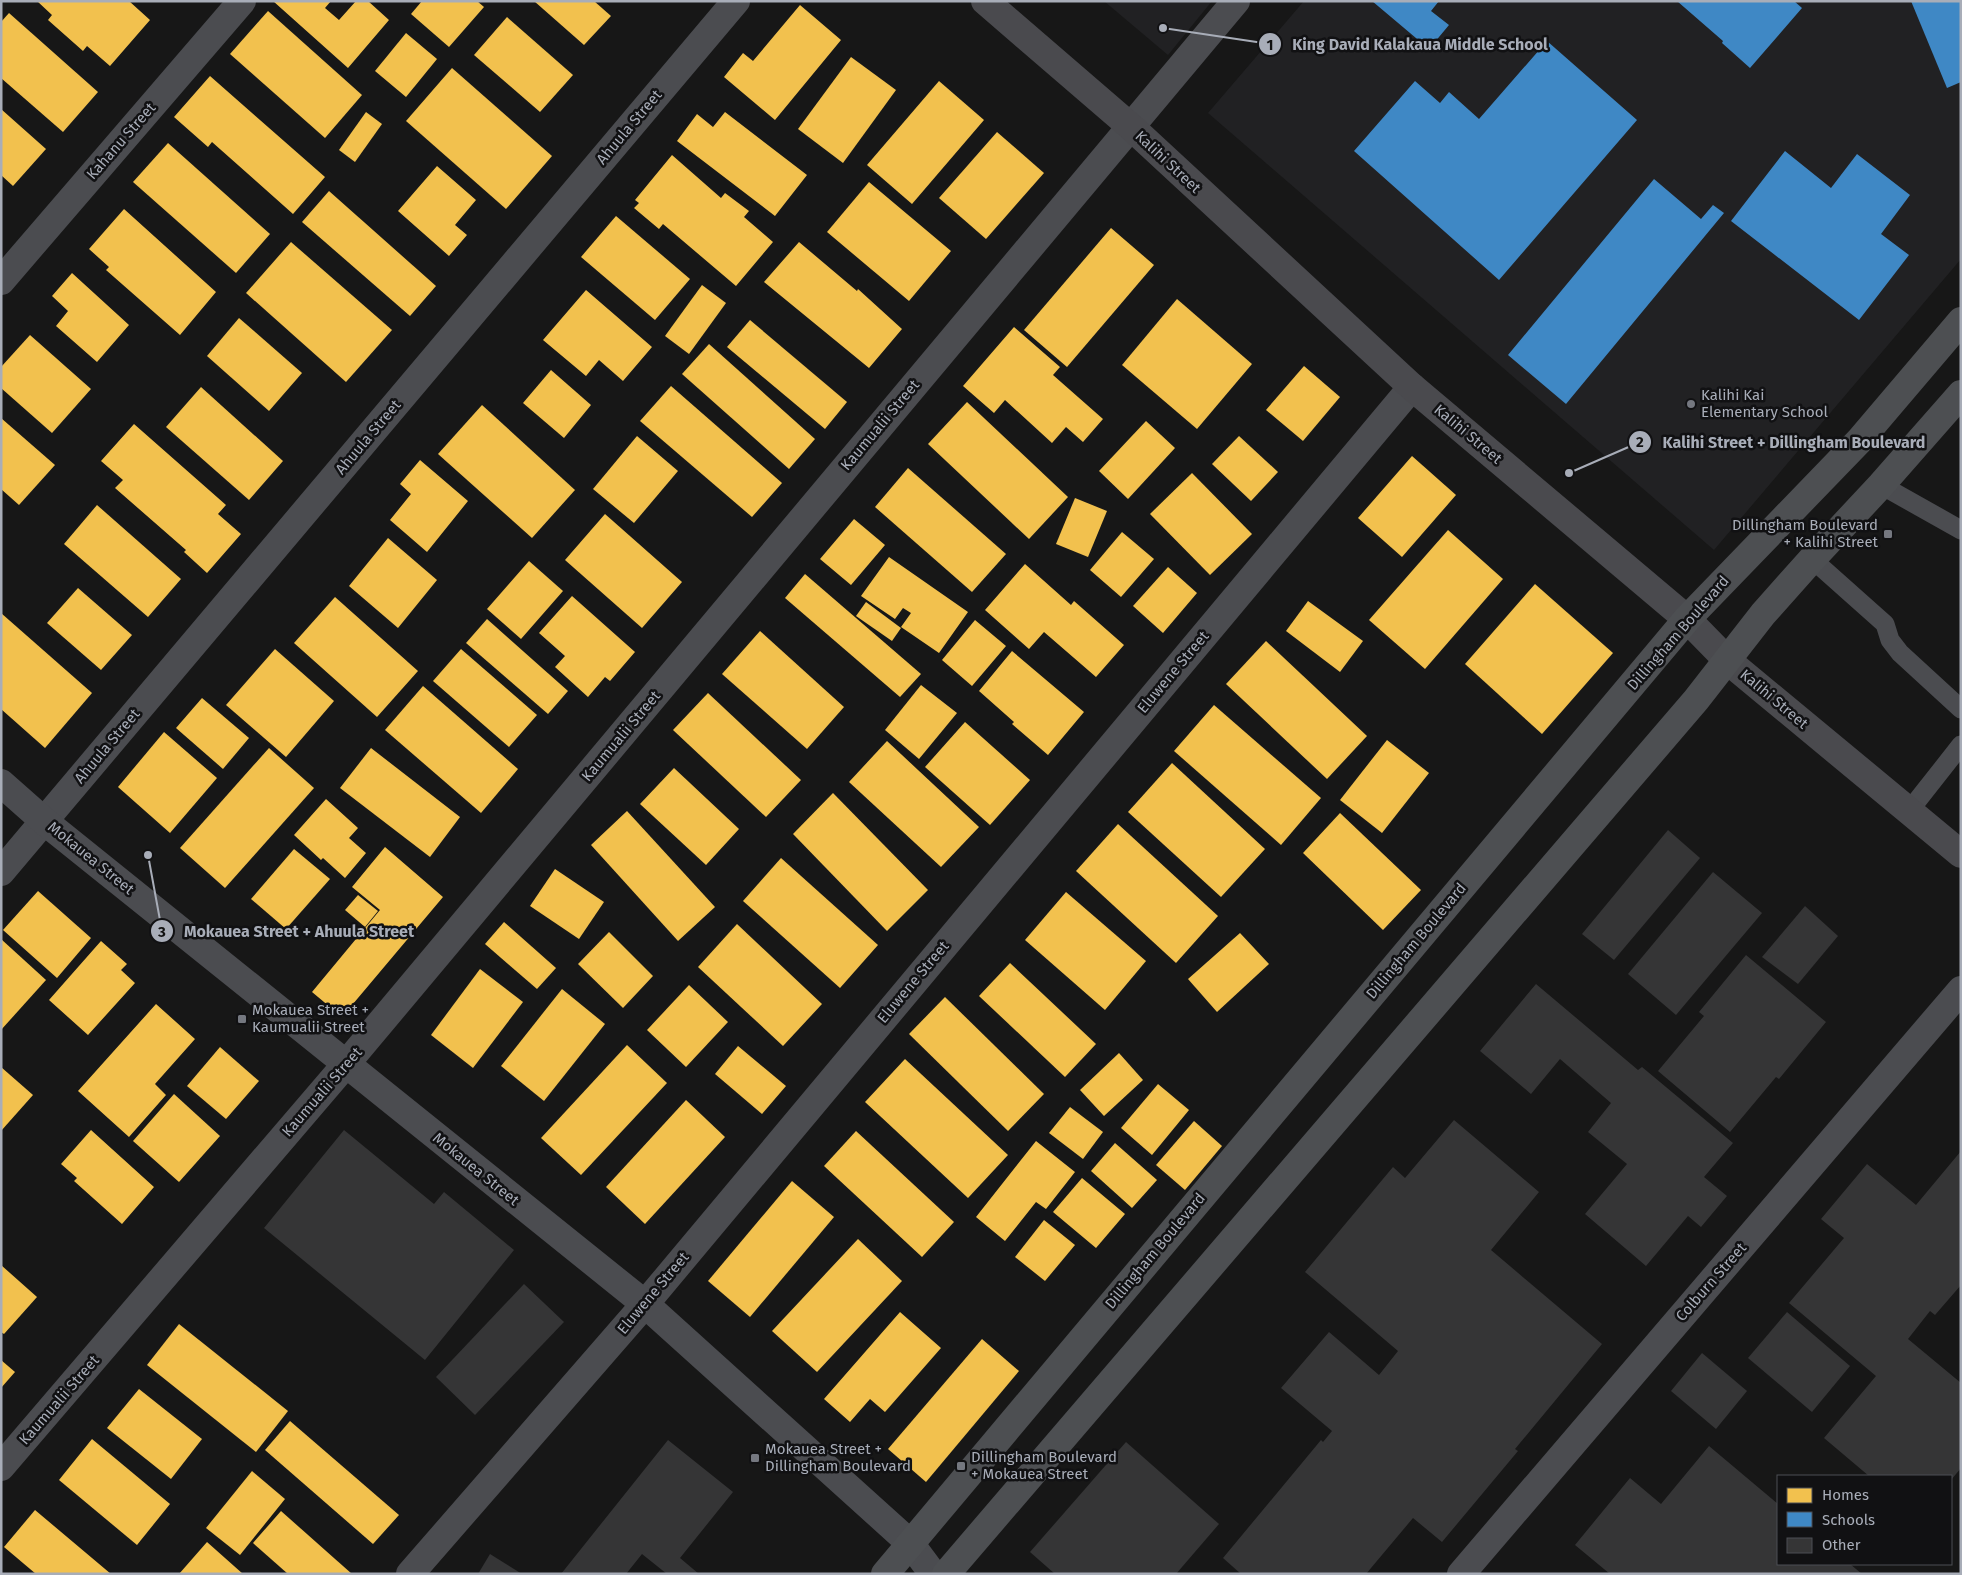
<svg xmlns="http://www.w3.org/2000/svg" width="1962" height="1575" viewBox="0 0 1962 1575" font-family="'Fira Sans',sans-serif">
<rect width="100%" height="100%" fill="#171717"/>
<g fill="#212123">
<polygon points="1104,1 1212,1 1168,55"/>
<polygon points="1304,1 1961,1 1961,259 1714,550 1208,113"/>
</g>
<g fill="#f2c14e">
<polygon points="37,1 129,1 150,20 110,66 87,46 83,51 48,20 52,15"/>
<polygon points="273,1 331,1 325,8 339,20 356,1 368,1 389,20 348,68"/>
<polygon points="422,1 477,1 484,7 449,47 411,14"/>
<polygon points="534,1 594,1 611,16 584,45"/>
<polygon points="800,5 841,40 775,120 724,77 743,53 753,61"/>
<polygon points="268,11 362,95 325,138 230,54"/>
<polygon points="9,13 98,92 63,132 1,78 1,22"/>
<polygon points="507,17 573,75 540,112 474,55"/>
<polygon points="406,33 437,59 406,97 375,71"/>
<polygon points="851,57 896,90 843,163 798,129"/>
<polygon points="452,68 552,156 506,209 406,121"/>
<polygon points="210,76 325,177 293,214 212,142 208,147 174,117"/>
<polygon points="939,81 984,120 912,204 867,165"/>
<polygon points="1,109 46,149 13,186 1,175"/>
<polygon points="366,112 382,124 355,162 339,150"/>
<polygon points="725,112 807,175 775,216 677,141 697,114 713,127"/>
<polygon points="997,132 1044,173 986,239 939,198"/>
<polygon points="168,143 270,234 236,273 133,182"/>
<polygon points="672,155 721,198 725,193 749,211 744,217 773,242 736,286 663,224 659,229 634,208 639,203 635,200"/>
<polygon points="437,166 476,200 455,225 467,235 449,256 398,211"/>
<polygon points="869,182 951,251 909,301 827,232"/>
<polygon points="329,191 436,286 410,316 302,222"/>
<polygon points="124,209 216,292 180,335 106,270 109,267 89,249"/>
<polygon points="616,216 690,279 655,320 581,257"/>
<polygon points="1111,228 1154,265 1067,367 1024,330"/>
<polygon points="291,242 392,330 346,382 246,293"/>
<polygon points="799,242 857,291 858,289 902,329 869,368 764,282"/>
<polygon points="72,273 129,325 97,362 56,326 68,311 52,296"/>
<polygon points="702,285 726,303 689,354 665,336"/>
<polygon points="586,290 652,347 623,381 599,360 586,376 543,340"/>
<polygon points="1177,299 1252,364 1197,429 1122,365"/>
<polygon points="239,318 302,373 269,411 207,356"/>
<polygon points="750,320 847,402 825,429 727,347"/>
<polygon points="1014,327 1060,367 1053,375 1103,419 1083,442 1066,427 1052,443 1005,400 994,413 963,386"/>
<polygon points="30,335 91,389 52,433 1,388 1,367"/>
<polygon points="709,344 815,439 789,469 682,374"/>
<polygon points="1304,366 1340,397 1303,441 1266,410"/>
<polygon points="551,370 591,405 564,438 523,403"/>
<polygon points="671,386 782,483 752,517 640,421"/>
<polygon points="201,387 283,461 249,500 166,427"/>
<polygon points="967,402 1068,497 1029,539 928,444"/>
<polygon points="482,405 575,490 532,538 438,454"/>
<polygon points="1,418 55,465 19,505 1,489"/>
<polygon points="1146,421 1175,448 1128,499 1099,471"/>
<polygon points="134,424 226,505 218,514 241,534 207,573 184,552 186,550 115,488 123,480 101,461"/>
<polygon points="637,436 678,471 634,523 593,489"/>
<polygon points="1239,436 1278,472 1251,501 1212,464"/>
<polygon points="1412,456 1456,495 1402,557 1358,518"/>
<polygon points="420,460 468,501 427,552 390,520 411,494 400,484"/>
<polygon points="908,468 1006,554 972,592 875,507"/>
<polygon points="1192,473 1252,534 1210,575 1150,514"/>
<polygon points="1075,498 1107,511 1088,557 1056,544"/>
<polygon points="97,505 181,579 148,617 64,544"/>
<polygon points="605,514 682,582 642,628 565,560"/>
<polygon points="854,519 885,545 851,585 820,559"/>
<polygon points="1448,530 1503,579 1425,669 1369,620"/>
<polygon points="1122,532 1154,559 1121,597 1090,570"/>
<polygon points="388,538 437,580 398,628 349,586"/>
<polygon points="889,557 968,612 939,653 901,627 911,613 903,608 895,619 861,596"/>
<polygon points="529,561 563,591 521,639 487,609"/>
<polygon points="1025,564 1071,605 1074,601 1124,645 1096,677 1044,632 1029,649 985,610"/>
<polygon points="1168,567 1197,593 1163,633 1133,606"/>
<polygon points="805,574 921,674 900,697 785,598"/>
<polygon points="1535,584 1613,653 1542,734 1465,664"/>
<polygon points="78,588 132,635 101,670 47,623"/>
<polygon points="572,596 635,652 610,681 605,677 588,697 555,667 565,656 539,633"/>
<polygon points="335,597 418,671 377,717 294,643"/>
<polygon points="1308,601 1363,641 1340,672 1286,631"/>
<polygon points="866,602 901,628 892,641 856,616"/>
<polygon points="1,613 92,693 45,748 1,709"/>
<polygon points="487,619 568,691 548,714 466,643"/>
<polygon points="975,620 1006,646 972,686 942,660"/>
<polygon points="760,631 844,707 807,749 722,674"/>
<polygon points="1266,641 1367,736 1327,779 1226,684"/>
<polygon points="275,649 334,701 286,757 226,705"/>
<polygon points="461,649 537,715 509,747 433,681"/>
<polygon points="1012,651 1084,712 1048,755 1012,724 1014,722 979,691"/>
<polygon points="921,685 957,713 919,759 885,730"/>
<polygon points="423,686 518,769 481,813 385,730"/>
<polygon points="708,693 801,780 766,817 673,730"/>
<polygon points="202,698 249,738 223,769 176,728"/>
<polygon points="1214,705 1321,798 1281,845 1174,751"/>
<polygon points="965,722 1030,780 990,825 925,767"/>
<polygon points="164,732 217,778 170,833 118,787"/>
<polygon points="1387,740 1429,773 1382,833 1340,800"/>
<polygon points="887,741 979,827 941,867 849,782"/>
<polygon points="269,748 314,788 225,888 180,848"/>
<polygon points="371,748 460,817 430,857 340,788"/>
<polygon points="1172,763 1265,849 1221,897 1128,812"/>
<polygon points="674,768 739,829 706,865 640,804"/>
<polygon points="833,793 928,890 887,931 793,834"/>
<polygon points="326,799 358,828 349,838 366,853 345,878 323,858 321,860 294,835"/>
<polygon points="627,811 715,907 678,941 591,845"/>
<polygon points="1340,813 1421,890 1383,930 1303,853"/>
<polygon points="1118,824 1218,916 1176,963 1076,871"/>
<polygon points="385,847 443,897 342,1017 312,992 380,910 352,887"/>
<polygon points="294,849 330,879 286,929 251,899"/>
<polygon points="781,858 878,945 840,988 743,901"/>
<polygon points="555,869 604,902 579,939 530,906"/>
<polygon points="38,891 91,938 57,978 3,930"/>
<polygon points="1066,892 1146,961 1105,1010 1025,940"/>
<polygon points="358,895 378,911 365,927 345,910"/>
<polygon points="504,922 556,968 537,989 485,944"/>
<polygon points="737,924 822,1004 783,1046 698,967"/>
<polygon points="609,932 653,976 623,1008 578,964"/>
<polygon points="1240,933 1269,964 1217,1012 1188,979"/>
<polygon points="1,939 46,980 1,1030"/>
<polygon points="101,941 127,964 121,970 135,983 88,1035 49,1000"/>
<polygon points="1010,963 1096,1044 1065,1077 979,996"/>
<polygon points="480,969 523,1002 473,1068 431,1035"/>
<polygon points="689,985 728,1022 686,1067 647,1030"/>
<polygon points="562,989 605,1024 544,1101 501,1066"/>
<polygon points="945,997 1044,1094 1008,1131 909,1034"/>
<polygon points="156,1004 195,1039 155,1084 166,1095 129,1137 78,1091"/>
<polygon points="627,1045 667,1083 581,1175 541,1138"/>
<polygon points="738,1046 786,1086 762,1114 715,1074"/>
<polygon points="220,1047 259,1081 226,1119 187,1086"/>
<polygon points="1119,1053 1143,1080 1104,1116 1080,1090"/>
<polygon points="905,1059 1008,1155 968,1198 865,1102"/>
<polygon points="1,1067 33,1095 1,1131"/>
<polygon points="1158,1084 1189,1110 1152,1155 1121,1128"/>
<polygon points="174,1094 220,1136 179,1182 133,1141"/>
<polygon points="686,1100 725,1137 645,1224 606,1187"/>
<polygon points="1070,1107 1103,1132 1083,1159 1049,1133"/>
<polygon points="1194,1121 1222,1146 1185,1190 1156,1165"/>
<polygon points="91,1130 154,1187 122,1224 74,1181 77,1178 61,1164"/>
<polygon points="856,1131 954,1222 922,1257 824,1166"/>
<polygon points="1036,1141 1075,1172 1046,1209 1036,1202 1005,1241 976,1217"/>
<polygon points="1115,1143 1157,1180 1132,1208 1091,1171"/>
<polygon points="1082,1178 1125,1214 1096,1248 1053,1212"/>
<polygon points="792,1181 834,1217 750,1317 708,1281"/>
<polygon points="1044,1220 1075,1245 1045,1281 1015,1257"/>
<polygon points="858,1239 902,1281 817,1372 772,1331"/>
<polygon points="1,1265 37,1297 4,1334 1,1332"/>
<polygon points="900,1312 941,1348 885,1412 870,1399 850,1422 824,1399"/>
<polygon points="179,1324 288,1411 256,1452 147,1365"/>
<polygon points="982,1339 1019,1371 926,1482 888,1449"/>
<polygon points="1,1360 15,1372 1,1388"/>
<polygon points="139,1389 202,1439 171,1479 107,1428"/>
<polygon points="290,1421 399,1515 373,1544 265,1450"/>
<polygon points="92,1439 170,1504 137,1545 59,1480"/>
<polygon points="252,1471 285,1499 240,1555 206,1528"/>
<polygon points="35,1510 111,1574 36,1574 4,1547"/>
<polygon points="281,1511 352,1574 288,1574 253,1543"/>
<polygon points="207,1542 243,1574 179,1574"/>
</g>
<g fill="#3f88c5">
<polygon points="1372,1 1439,1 1431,11 1449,25 1429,49"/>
<polygon points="1677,1 1794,1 1802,8 1750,68 1722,43 1723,41"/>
<polygon points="1911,1 1961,1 1961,82 1947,88"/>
<polygon points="1547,41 1637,120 1499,280 1354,151 1415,81 1440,103 1449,92 1479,119"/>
<polygon points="1785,151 1831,188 1857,154 1910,195 1881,234 1909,255 1859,320 1731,221"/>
<polygon points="1654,179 1701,219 1713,205 1724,213 1566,404 1508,355"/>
</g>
<g fill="#353536">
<polygon points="1668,830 1700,858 1614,960 1582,934"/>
<polygon points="1713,872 1762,913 1676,1015 1628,974"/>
<polygon points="1805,906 1838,936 1798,984 1762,957"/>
<polygon points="1746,955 1826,1022 1779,1079 1776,1077 1730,1132 1658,1071 1704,1016 1699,1012"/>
<polygon points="1536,984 1638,1070 1642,1067 1733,1143 1704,1177 1727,1196 1701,1227 1688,1216 1646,1266 1585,1214 1627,1164 1588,1132 1611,1103 1560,1059 1531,1094 1480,1051"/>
<polygon points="1454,1120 1539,1192 1491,1250 1602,1344 1515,1449 1518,1451 1442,1542 1413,1518 1366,1574 1241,1574 1223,1558 1321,1440 1323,1442 1332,1431 1281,1388 1329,1332 1379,1375 1398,1351 1305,1272 1393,1167 1405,1178"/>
<polygon points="344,1130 434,1204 444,1192 514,1250 425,1360 264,1228"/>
<polygon points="1961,1151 1961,1285 1935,1315 1930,1311 1908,1339 1961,1383 1961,1468 1951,1480 1951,1476 1869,1476 1824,1438 1876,1376 1789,1303 1844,1238 1821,1219 1867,1164 1916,1205"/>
<polygon points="524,1284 564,1322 475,1415 436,1377"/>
<polygon points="1787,1312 1850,1366 1812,1412 1748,1358"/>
<polygon points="1702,1353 1747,1391 1716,1429 1671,1391"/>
<polygon points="668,1440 733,1492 680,1558 699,1574 667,1574 642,1554 626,1574 561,1574"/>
<polygon points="1126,1442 1219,1524 1176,1574 1055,1574 1030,1552"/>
<polygon points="1709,1446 1778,1504 1778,1564 1850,1564 1862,1574 1610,1574 1575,1545 1630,1478 1661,1504"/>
<polygon points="490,1554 522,1574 478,1574"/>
</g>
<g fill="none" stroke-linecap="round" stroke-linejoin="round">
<g stroke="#4b4c50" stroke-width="19">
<polyline points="1881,485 1961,530"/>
<polyline points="1812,559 1885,624 1890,640 1900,653 1961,709"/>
<polyline points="1909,811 1961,745"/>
</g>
<g stroke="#4b4c50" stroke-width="28">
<polyline points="1,281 242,1"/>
<polyline points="1,872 736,1"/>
<polyline points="1,1467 346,1064 1236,1"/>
<polyline points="410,1574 645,1304 1412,387"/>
<polyline points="1461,1574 1961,990"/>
</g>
<polyline stroke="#4b4c50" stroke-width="28" points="1,783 44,821 645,1304 910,1543 933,1574"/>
<polyline stroke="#4a4a4e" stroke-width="28" points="985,1 1130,126 1412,387 1687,619 1728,661 1961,854"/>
<g stroke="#4d4f52" stroke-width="28">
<polyline points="885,1574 1687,619 1859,441 1961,321"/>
<polyline points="946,1574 1696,700 1763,614 1812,559 1881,485 1961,394"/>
</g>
</g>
<g fill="#757880" stroke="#111113" stroke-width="2">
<circle cx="1691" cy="404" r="5"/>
<rect x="1883" y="529" width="10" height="10" rx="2.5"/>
<rect x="237" y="1014" width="10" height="10" rx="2.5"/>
<rect x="750" y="1453" width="10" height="10" rx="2.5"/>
<rect x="956" y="1461" width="10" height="10" rx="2.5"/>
</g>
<g text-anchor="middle" stroke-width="5" stroke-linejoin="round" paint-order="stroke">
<g font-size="15" fill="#a8adb8" stroke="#111113">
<text transform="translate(629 127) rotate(-50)" y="5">Ahuula Street</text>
<text transform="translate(121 141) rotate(-49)" y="5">Kahanu Street</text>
<text transform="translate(1168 162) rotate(43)" y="5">Kalihi Street</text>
<text transform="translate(880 425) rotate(-50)" y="5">Kaumualii Street</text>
<text transform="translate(1468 434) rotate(40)" y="5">Kalihi Street</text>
<text transform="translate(368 437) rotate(-50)" y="5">Ahuula Street</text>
<text transform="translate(1678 633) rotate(-49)" y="5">Dillingham Boulevard</text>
<text transform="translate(1173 672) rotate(-50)" y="5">Eluwene Street</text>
<text transform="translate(1774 699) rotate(40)" y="5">Kalihi Street</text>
<text transform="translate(621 736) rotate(-50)" y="5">Kaumualii Street</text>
<text transform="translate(107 746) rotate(-50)" y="5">Ahuula Street</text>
<text transform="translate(91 858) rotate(39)" y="5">Mokauea Street</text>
<text transform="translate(1416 941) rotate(-50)" y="5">Dillingham Boulevard</text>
<text transform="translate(913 982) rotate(-50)" y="5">Eluwene Street</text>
<text transform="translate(322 1092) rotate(-49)" y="5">Kaumualii Street</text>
<text transform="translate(476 1169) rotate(39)" y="5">Mokauea Street</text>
<text transform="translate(1155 1251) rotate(-50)" y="5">Dillingham Boulevard</text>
<text transform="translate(1711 1282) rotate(-49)" y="5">Colburn Street</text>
<text transform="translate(653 1293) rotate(-50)" y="5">Eluwene Street</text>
<text transform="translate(59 1400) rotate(-49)" y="5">Kaumualii Street</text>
</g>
<g font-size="15" fill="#a8adb8" stroke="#111113" text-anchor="start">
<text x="1701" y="400">Kalihi Kai<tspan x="1701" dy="17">Elementary School</tspan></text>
<text x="1878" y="530" text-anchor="end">Dillingham Boulevard<tspan x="1878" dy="17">+ Kalihi Street</tspan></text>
<text x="252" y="1015">Mokauea Street +<tspan x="252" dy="17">Kaumualii Street</tspan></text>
<text x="765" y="1454">Mokauea Street +<tspan x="765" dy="17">Dillingham Boulevard</tspan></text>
<text x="971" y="1462">Dillingham Boulevard<tspan x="971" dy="17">+ Mokauea Street</tspan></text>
</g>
</g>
<path fill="none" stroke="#a8adb8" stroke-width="2" d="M1163 28L1270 44M1569 473L1640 442M148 855L162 931"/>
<g fill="#a8adb8" stroke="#111113" stroke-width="2">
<circle cx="1163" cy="28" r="5"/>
<circle cx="1569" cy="473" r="5"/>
<circle cx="148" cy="855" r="5"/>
<circle cx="1270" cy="44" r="12"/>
<circle cx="1640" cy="442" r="12"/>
<circle cx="162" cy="931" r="12"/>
</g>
<g font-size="15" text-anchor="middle" font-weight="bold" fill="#111">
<text x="1270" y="50">1</text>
<text x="1640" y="447">2</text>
<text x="162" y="937">3</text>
</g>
<g font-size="16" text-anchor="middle" font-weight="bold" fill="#a8adb8" stroke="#111113" stroke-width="5" stroke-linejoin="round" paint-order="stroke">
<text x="1420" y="50">King David Kalakaua Middle School</text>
<text x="1794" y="448">Kalihi Street + Dillingham Boulevard</text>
<text x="299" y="937">Mokauea Street + Ahuula Street</text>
</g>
<rect width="1962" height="1575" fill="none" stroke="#a8adb8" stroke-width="5"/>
<rect x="1777" y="1475" width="175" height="90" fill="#111113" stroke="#4d4f55"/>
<rect x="1787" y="1488" width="25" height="15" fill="#f2c14e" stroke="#4d4f55"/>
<text x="1822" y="1500" font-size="15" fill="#a8adb8">Homes</text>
<rect x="1787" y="1512" width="25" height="15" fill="#3f88c5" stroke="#4d4f55"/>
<text x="1822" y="1525" font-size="15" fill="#a8adb8">Schools</text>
<rect x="1787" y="1538" width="25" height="15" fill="#353536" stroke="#4d4f55"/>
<text x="1822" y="1550" font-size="15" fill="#a8adb8">Other</text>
</svg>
